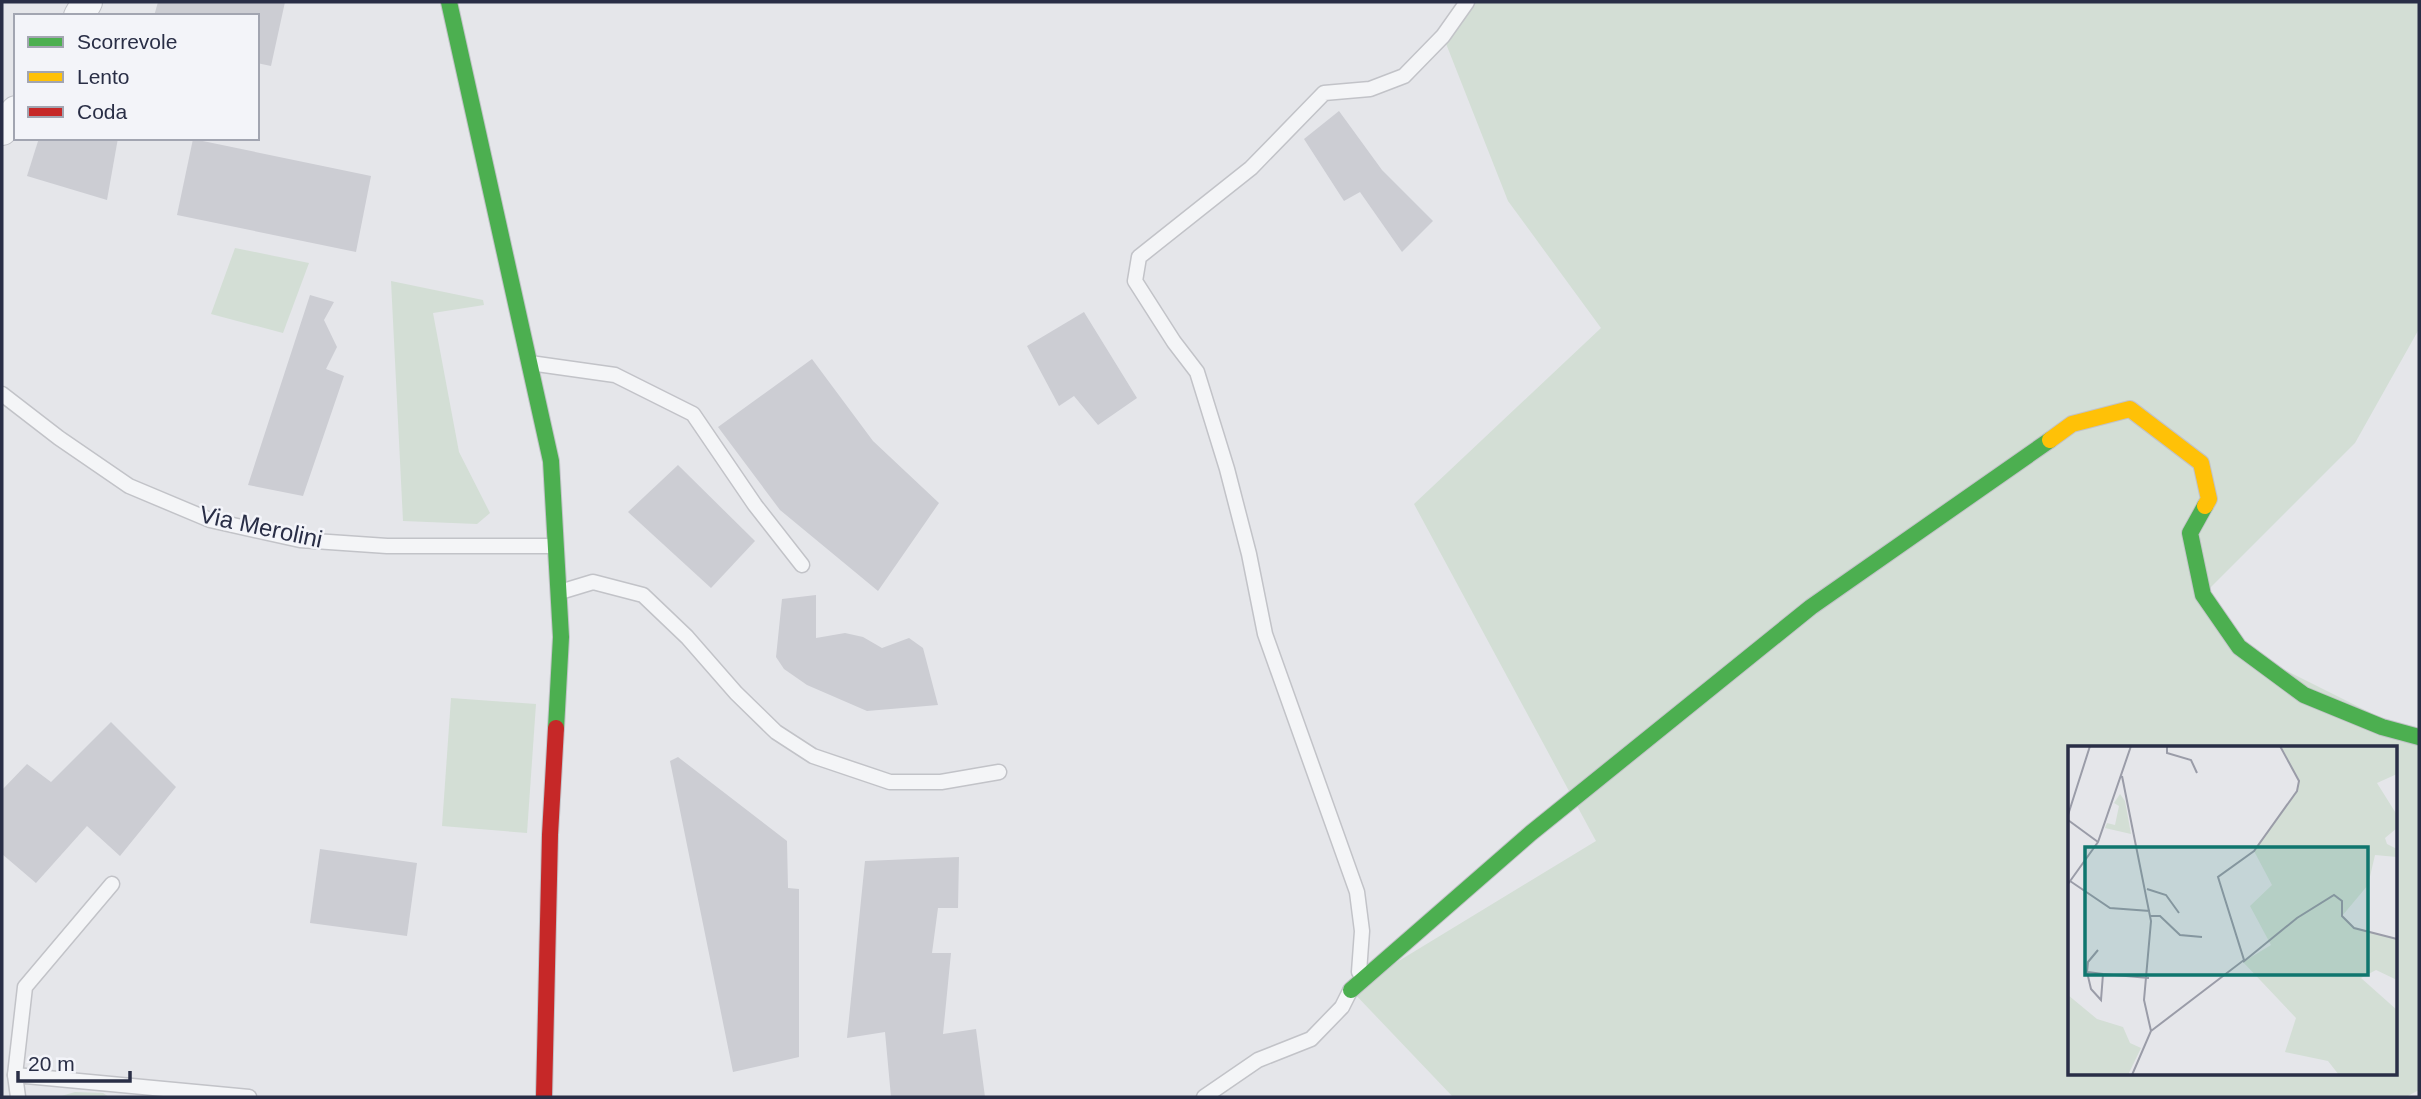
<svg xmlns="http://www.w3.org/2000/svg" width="2421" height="1099" viewBox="0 0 2421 1099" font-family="Helvetica,sans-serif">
<rect width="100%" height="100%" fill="#e5e6ea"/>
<g fill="#d3ded5" fill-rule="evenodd">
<path d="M1467,2h952v327l-64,114 -152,152 36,52 180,90v353l-13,7h-953l-102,-107 245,-149 -182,-337 187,-176 -93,-127 -65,-165zM2069,747h326v326h-326z"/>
<polygon points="235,248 309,263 283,333 211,314"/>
<polygon points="391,281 483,300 484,305 433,313 459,452 490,513 477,524 403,521"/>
<polygon points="451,698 536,704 527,833 442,826"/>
<polygon points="75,1092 103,1093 109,1097 58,1097"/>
</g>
<g fill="#cccdd3">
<polygon points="158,2 285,2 271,66 257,63 257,16 154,16"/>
<polygon points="1339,111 1382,170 1433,221 1402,252 1360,192 1344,201 1304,139"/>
<polygon points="39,138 118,138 107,200 27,176"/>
<polygon points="193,139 371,176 356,252 177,215"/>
<polygon points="310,295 334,302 324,320 337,347 326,369 344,376 303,496 248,485"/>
<polygon points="1084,312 1137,398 1098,425 1074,396 1059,406 1027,346"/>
<polygon points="812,359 873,441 939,503 878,591 780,510 718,427"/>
<polygon points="678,465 755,541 711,588 628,512"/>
<polygon points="816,595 816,638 845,633 863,637 882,648 909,638 923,648 938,705 867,711 807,685 784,669 776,657 782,599"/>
<polygon points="111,722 176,787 120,856 87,826 36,883 2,854 2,790 27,764 51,782"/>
<polygon points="678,757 787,841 788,888 799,889 799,1057 733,1072 670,761"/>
<polygon points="320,849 417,863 407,936 310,923"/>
<polygon points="959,857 958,908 938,908 932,953 951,953 943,1034 976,1029 985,1097 891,1097 885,1032 847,1038 865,861"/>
</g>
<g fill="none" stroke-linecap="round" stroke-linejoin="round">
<g stroke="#c2c3c8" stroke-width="17">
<g id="lane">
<polyline points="530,363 615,375 693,414 755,505 802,565"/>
<polyline points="2,394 59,438 129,486 210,520 300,540 387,546 554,546"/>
<polyline points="560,592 593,582 643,595 687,637 736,693 776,732 813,756 890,782 941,782 999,772"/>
<polyline points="1359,972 1362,931 1357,892 1265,634 1249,554 1227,469 1197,372 1174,342 1135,281 1139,257 1251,168 1324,93 1370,89 1404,76 1443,36 1467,2"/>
<polyline points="15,1075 25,987 112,884"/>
<polyline points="18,1097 15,1075 249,1097"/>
<polyline points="1204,1097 1258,1060 1311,1039 1342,1007 1350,991"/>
</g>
</g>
<g stroke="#c2c3c8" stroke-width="32">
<g id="street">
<polyline points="79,16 87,2"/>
<polyline points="2,130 16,111"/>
</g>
</g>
<g stroke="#c2c3c8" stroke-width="18">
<g id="fast">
<polyline points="449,2 551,461 561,637 556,728"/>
<polyline points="2205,506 2190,533 2203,595 2239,647 2304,695 2382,727 2419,737"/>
<polyline points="1351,990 1531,833 1811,607 2050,440"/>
</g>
</g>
<g stroke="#c2c3c8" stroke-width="18">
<polyline id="slow" points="2050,440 2072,424 2130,409 2201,463 2209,499 2205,506"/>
</g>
<g stroke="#c2c3c8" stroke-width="18">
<polyline id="jam" points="544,1097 550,835 556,728"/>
</g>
<use href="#lane" stroke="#f4f5f7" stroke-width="14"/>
<use href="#street" stroke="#f4f5f7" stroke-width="30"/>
<use href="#fast" stroke="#4caf50" stroke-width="16"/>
<use href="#slow" stroke="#ffc107" stroke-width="16"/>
<use href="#jam" stroke="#c62828" stroke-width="16"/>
</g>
<g text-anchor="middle" stroke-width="5" stroke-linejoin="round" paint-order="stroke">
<g font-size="24" fill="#292e46" stroke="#f3f4f9">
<text transform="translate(261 527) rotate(12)" y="8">Via Merolini</text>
</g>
</g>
<g transform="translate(2068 746)">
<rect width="329" height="329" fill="#e5e6ea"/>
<path d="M212,0h117v28l-20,9 20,32v13l-12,10 2,6 10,5v8l-22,-2 -7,30 -26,31 12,12 43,11v41l-21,-10 -15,8 36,32v65h-58l-11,-14 -43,-9 11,-34 -53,-56 28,-17 -21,-39 22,-21 -18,-34 43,-59 2,-11zM52,48l5,7 6,33 -26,-6 2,-5 8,2 4,-19 -5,-3zM0,249l29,24 26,8 7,16 11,5 -13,27h-60z" fill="#d3ded5"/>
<path fill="none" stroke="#9a9ca8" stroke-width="2" d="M99,0v7l24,7 6,13M54,30l29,145 -7,79 7,31 -19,44M0,69l22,-69M0,74l30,22M2,135l40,27 40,3M0,138l30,-42 33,-96M79,143l19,6 13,18M82,170h10l20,19 22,2M175,216l54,-44 37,-23 8,6v15l12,12 43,11M19,226l1,-10 10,-12M35,228l-16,-2 4,17 10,11 2,-26 46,4M83,285l93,-71 -26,-83 36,-26 43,-60 2,-10 -19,-35"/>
<path fill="#0f766e" fill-opacity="0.15" stroke="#0f766e" stroke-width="3.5" d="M17,101h283v128h-283z"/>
<rect width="329" height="329" fill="none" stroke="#292e46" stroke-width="3.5"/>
</g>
<rect width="2421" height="1099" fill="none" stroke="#292e46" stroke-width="7"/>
<rect x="14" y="14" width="245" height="126" fill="#f3f4f9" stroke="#a2a5b1" stroke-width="2"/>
<rect x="28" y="37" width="35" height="10" fill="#4caf50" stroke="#a2a5b1" stroke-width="2"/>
<text x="77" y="49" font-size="21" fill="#292e46">Scorrevole</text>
<rect x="28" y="72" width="35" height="10" fill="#ffc107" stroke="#a2a5b1" stroke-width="2"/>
<text x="77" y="84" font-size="21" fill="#292e46">Lento</text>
<rect x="28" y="107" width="35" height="10" fill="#c62828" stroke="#a2a5b1" stroke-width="2"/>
<text x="77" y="119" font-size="21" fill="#292e46">Coda</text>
<path d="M18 1071v10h112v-10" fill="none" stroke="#292e46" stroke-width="3.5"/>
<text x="28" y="1071" font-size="21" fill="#292e46" stroke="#f3f4f9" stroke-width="5" paint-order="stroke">20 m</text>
</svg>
